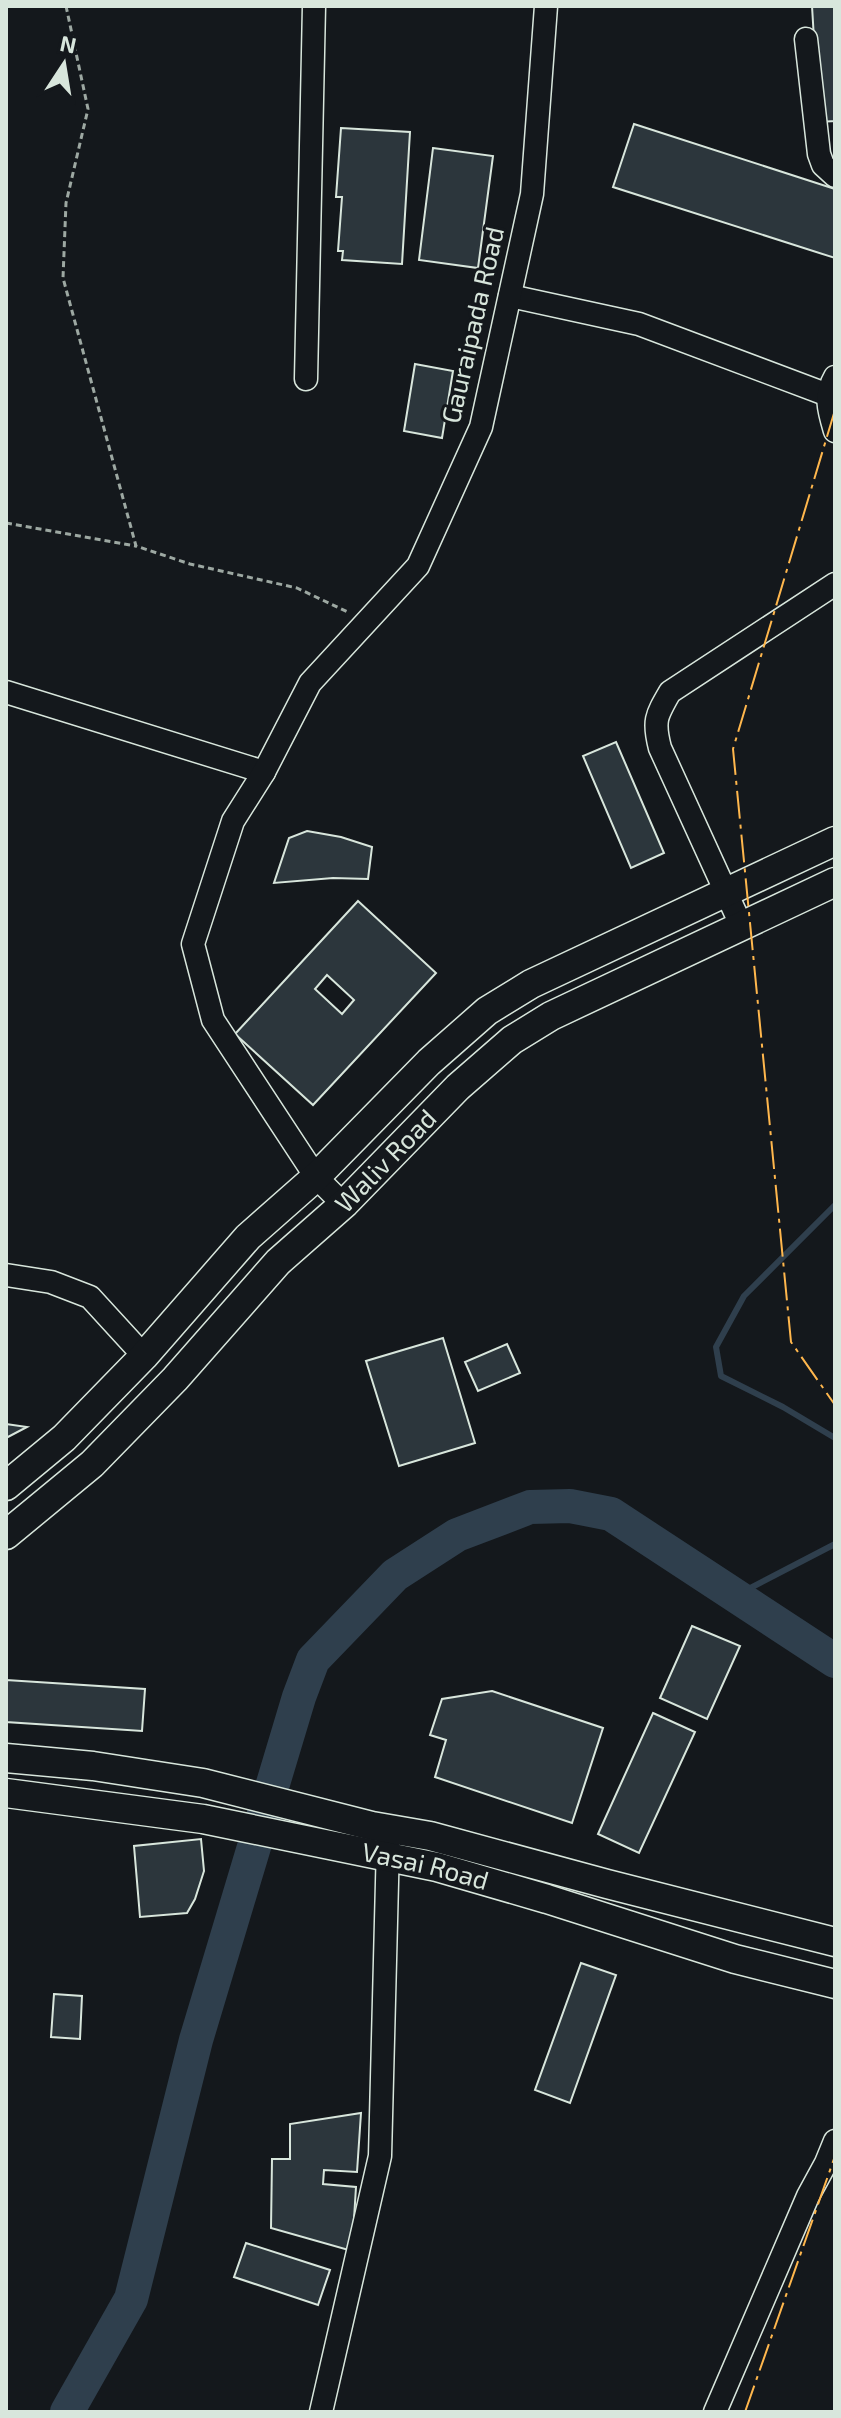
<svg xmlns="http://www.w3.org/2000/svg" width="841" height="2418" viewBox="0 0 841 2418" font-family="'Exo 2',sans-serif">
<rect width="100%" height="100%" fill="#14181c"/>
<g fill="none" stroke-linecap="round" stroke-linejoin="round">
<g stroke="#2f3f4d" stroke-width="6">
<polyline points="835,1205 744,1296 716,1347 721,1376 783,1407 835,1438"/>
<polyline points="735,1596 835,1544"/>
</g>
<polyline stroke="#2f3f4d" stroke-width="34" points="67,2412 131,2299 196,2040 299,1697 313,1660 395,1575 457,1535 530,1507 570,1506 611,1514 835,1661"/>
</g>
<g fill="#2c363c" stroke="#d8e6dc" stroke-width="2" fill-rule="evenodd">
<polygon points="812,6 835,6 835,121 819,122"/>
<polygon points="634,124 835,189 835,258 613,187"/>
<polygon points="341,128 410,132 402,264 342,260 343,251 338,251 342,197 336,197"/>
<polygon points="433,148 493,156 478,268 419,260"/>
<polygon points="415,364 453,371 442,438 404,431"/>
<polygon points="616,742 664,853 631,868 583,756"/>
<polygon points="307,831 341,837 372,847 368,879 333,878 274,883 289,838"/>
<path d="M358,901l78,72 -123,132 -78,-71zM327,975l27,25 -12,14 -27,-25z"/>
<polygon points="443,1338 475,1443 399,1466 366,1361"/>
<polygon points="507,1344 520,1373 478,1391 465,1362"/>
<polygon points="6,1424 27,1427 6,1438"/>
<polygon points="692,1626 740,1646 707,1719 660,1698"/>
<polygon points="6,1680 145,1689 142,1731 6,1722"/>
<polygon points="492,1691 603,1728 572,1823 435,1777 446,1740 430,1735 442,1699"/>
<polygon points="653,1713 695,1732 639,1853 598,1834"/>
<polygon points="201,1839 204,1871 195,1899 187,1913 140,1917 134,1846"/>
<polygon points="581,1963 616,1975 570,2103 535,2090"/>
<polygon points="54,1994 82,1996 80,2039 51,2037"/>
<polygon points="361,2113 357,2172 324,2170 323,2184 356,2187 352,2251 271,2228 272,2159 290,2159 290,2124"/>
<polygon points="246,2243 330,2270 318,2305 234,2277"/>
</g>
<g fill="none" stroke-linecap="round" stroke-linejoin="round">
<g stroke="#d8e6dc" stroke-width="25">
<g id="minor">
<polyline points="806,39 819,154 823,165 835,176"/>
<polyline points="510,296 639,324 828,395"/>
<path d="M835,377c-11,19 -6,34 0,54"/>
<polyline points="306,379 314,6"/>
<polyline points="6,692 264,772"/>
<path d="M741,925l-81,-177c-7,-27 -4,-32 10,-56l165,-108"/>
<polyline points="343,1204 316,1177 213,1020 193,944 233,821 264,772 310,683 418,566 481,427 532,194 546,6"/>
<polyline points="6,1275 51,1282 90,1297 144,1356"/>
<polyline points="321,2412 380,2156 388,1843"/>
<polyline points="715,2412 808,2196 826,2163 835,2141"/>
</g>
</g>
<g stroke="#d8e6dc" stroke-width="31">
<g id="major">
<polyline points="6,1486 64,1438 144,1356 248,1237 316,1177 429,1062 487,1011 531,984 835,841"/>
<path id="s1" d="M6,1535l86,-71 83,-85 103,-117 67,-59 113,-116 54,-47 39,-24 284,-134"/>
<polyline points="6,1758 93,1766 203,1783 372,1826 430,1836 607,1884 835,1942"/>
<path id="s2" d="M6,1793l197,26 234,48 110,32 188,60 100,25"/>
</g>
</g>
<g stroke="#9da8a2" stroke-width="3" stroke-dasharray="6 4" stroke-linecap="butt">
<polyline points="66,6 88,109 66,203 63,278 136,546 190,564 297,588 350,613"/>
<polyline points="6,523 136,546"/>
</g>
<use href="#minor" stroke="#14181c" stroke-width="22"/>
<use href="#major" stroke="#14181c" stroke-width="28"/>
<g stroke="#ffb74d" stroke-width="2" stroke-dasharray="28 6 4 6" stroke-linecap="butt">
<polyline points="835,410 733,749 791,1342 835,1405"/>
<polyline points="745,2412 835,2156"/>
</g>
</g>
<g text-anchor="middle" stroke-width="6" stroke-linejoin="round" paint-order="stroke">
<g font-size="26" fill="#d8e6dc" stroke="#14181c">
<text transform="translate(473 325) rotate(-77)" y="9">Gauraipada Road</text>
<text dy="9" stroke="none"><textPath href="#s1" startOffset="534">Waliv Road</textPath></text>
<text dy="9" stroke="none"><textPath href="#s2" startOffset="426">Vasai Road</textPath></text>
</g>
</g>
<rect width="841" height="2418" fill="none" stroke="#d8e6dc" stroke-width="16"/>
<g transform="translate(64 64) rotate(12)" stroke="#14181c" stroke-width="6" paint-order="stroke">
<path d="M0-6L14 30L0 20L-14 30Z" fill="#d8e6dc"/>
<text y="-12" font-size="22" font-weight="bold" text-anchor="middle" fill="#d8e6dc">N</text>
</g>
</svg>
